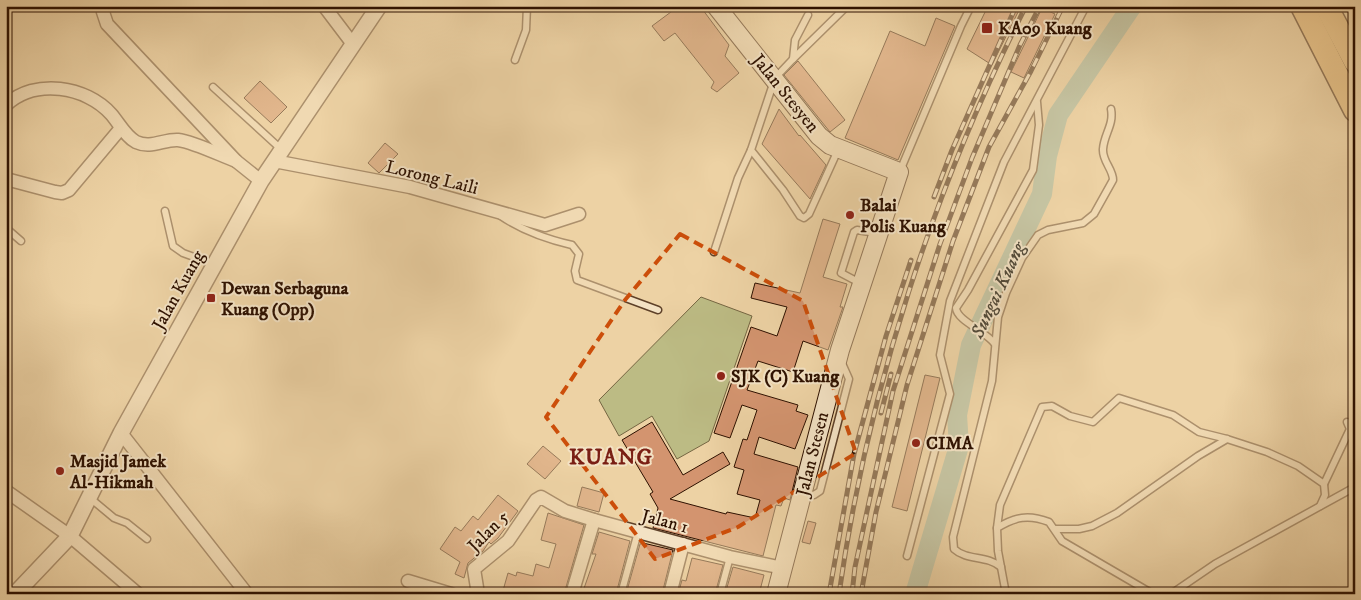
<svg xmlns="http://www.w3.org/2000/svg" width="1361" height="600" viewBox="0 0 1361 600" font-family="'IM FELL DW Pica',serif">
<rect width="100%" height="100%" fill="#edd2a4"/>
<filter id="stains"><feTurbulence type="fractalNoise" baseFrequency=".004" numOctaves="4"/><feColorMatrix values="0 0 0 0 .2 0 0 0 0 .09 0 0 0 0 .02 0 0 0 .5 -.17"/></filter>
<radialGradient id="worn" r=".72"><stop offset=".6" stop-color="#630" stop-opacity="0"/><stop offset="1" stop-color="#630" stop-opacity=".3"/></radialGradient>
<polygon fill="#bcbb84" stroke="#756642" points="701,297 752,316 709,441 677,459 652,416 619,436 599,400"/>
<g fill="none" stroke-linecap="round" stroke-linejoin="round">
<polyline stroke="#99b8a5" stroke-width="20" points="915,594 959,446 957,415 971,345 1042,194 1047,156 1058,115 1132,6"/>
</g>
<g fill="#d3946f" stroke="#2e1100">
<polygon points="679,6 700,6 729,45 725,56 739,73 717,92 711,88 714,82 675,33 664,41 652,26"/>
<polygon points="988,6 1021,6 992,65 967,49"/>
<polygon points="1042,8 1055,14 1024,78 1011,72"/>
<polygon points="936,18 955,26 898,160 845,138 890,31 925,46"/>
<polygon points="798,61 845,120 830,132 784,75"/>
<polygon points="260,81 287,107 271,123 244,98"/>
<polygon points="779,109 799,136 800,135 826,165 810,199 762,144"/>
<polygon points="385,143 398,154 379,173 368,163"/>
<polygon points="823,219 840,224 823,277 847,284 840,307 843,307 828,350 803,341 793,372 758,361 747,390 798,405 796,411 808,415 795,449 759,437 754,454 798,467 790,500 784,498 781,506 776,505 763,556 653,528 658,508 650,494 653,492 622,440 652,422 683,475 723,452 730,464 670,499 726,514 727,512 755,518 760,500 737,494 744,470 734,467 743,439 747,440 757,410 742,405 730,438 714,433 751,327 777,336 787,307 751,298 755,283 800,293"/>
<polygon points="925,375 940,378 907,511 892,507"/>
<polygon points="543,446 561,461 545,479 527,464"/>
<polygon points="582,487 604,493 599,512 577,506"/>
<polygon points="498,495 518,511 498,538 491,544 489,542 483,551 468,563 464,578 455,574 460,562 440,549 455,527 461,531 473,516 478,520"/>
<polygon points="548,513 584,525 564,594 502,594 508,573 516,576 517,572 533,576 536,564 549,568 556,544 541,540"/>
<polygon points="808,521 816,523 810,544 802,542"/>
<polygon points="599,532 630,541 616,594 582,594 596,554 592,554"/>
<polygon points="643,543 673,550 662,594 626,594 640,544"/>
<polygon points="692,558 723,565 715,594 678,594 682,580 686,581"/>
<polygon points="733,567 764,575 759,594 725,594"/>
</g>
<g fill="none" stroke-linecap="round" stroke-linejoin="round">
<g stroke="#5e4129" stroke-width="9">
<g id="service">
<polyline points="808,15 795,40 793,59 775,78 751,150 783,190 800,216 804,218 809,214 838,150"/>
<polyline points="793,59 847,6"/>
<polyline points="515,60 526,30 527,6"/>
<polyline points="213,87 282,150"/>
<polyline points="900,171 961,26 971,6"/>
<polyline points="165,211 173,246 183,253 213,264"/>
<path d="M501,216c22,15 45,23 71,29l7,9 -4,17 2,9 81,30"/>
<polyline points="6,228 21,241"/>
<polyline points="714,252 738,178 751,150"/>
<polyline points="860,283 841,273 854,232 857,230 876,233"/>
<path d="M995,344c-9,-13 -38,-23 -39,-36l12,-18 65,-120 6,-45 -2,-23"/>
<polyline points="1324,484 1350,429 1347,422"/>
<polyline points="803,493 814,495 820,491 849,379 841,361"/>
<polyline points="90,498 114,518 127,523 147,539"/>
<polyline points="997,528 1000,505 1042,407 1052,406 1070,416 1093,422 1119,398 1173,415 1199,432 1227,439 1267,452 1298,466 1324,484 1325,495 1320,506"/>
<polyline points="1056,529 1079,529 1092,526 1117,513 1198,456 1227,439"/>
<polyline points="907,556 950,394 940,355 950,301 1004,162 1086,6"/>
<path d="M1001,567c-14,-12 -34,-6 -47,-18l-1,-12 39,-156 6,-64 8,-24 16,-35 16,-23 10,-5 35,-7 11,-9 19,-34c0,-11 -11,-19 -10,-31 1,-15 11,-24 8,-40"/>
<polyline points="621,594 638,532"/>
<polyline points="720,594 730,557"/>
<path d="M1006,594l-8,-43 -1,-23c18,-11 31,-14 52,-6l13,19 91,53"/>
<polyline points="1171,594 1215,564 1355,487"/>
</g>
</g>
<g stroke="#5e4129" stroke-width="15">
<g id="minor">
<polyline points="106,6 103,12 107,24 236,161 261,181"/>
<polyline points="324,6 352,43"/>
<path d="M6,105c29,-27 80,-19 105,9 8,9 14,22 25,28 15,7 28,-3 42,-2 16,2 42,15 58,21"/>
<polyline points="274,161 410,187 545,225 579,214"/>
<polyline points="6,179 55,192 62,193 69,190 121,128"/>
<polyline points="121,433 247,594"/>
<polyline points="6,491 70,536 138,594"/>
<polyline points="408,581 451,594"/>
<polyline points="478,594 474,569 508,541 536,500 541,497 565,511 594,520 730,557 783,568"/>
<polyline points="572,594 594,520"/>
<polyline points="670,594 683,544"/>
</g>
</g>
<g stroke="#5e4129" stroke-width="18">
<polyline id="tertiary" points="15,594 70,536 121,433 261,181 379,6"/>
</g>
<g stroke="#2e1100" stroke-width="20">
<polyline id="secondary" points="716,6 819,136 830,145 899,172 840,350 776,594"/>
</g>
<g stroke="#2e1100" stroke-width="25">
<g id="motorway">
<polyline points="1302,6 1355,110"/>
<polyline points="1326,6 1355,61"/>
</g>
</g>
<use href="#service" stroke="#f3e2c4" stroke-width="6"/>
<use href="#minor" stroke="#f3e2c4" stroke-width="12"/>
<use href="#tertiary" stroke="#f3e2c4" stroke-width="15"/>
<use href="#secondary" stroke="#f3e2c4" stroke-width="18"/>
<use href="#motorway" stroke="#e6b972" stroke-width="22"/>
<g stroke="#2e1100" stroke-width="5">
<g id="rail">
<polyline points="934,197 952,150 1016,6"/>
<polyline points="881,413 891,374"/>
<polyline points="829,594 854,454 886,336 911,260"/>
<path d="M839,594c29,-204 94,-404 187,-588"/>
<polyline points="852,594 855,567 893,391 940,244 972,158 1020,45 1040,6"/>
<polyline points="861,594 876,512 907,385 953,241 989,147 1031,71 1063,6"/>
</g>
</g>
<use href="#rail" stroke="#f3e2c4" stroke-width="3" stroke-dasharray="9" stroke-linecap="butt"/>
</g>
<path d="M0 0H1361V600H0ZM680,234l123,67 53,152 -118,74 -83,32 -109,-142 79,-117z" fill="#edd2a4" fill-opacity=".55" fill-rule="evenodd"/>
<path fill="none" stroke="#cc4e0a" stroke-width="4" stroke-dasharray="10 6" stroke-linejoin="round" d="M680,234l123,67 53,152 -118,74 -83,32 -109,-142 79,-117z"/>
<g fill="#8f2418" stroke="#f3e2c4" stroke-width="2">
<rect x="981" y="22" width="12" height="12" rx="2.5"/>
<circle cx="850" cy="215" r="5"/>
<rect x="206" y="293" width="10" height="10" rx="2.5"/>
<circle cx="721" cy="376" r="5"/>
<circle cx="916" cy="443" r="5"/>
<circle cx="60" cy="471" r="5"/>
</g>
<g text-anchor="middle" stroke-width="4" stroke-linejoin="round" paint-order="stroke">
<g font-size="18" font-weight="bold" fill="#2e1100" stroke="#f3e2c4" text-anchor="start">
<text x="998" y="34">KA09 Kuang</text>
<text x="860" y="211">Balai<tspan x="860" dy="21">Polis Kuang</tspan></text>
<text x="221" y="294">Dewan Serbaguna<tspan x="221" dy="21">Kuang (Opp)</tspan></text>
<text x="731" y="382">SJK (C) Kuang</text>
<text x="926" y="449">CIMA</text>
<text x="70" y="467">Masjid Jamek<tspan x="70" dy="21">Al-Hikmah</tspan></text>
</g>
<g font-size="18" fill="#2e1100" stroke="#f3e2c4">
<text transform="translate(786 93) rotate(51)" y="6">Jalan Stesyen</text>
<text transform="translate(432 177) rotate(14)" y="6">Lorong Laili</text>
<text transform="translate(178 290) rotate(-61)" y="6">Jalan Kuang</text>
<text transform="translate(812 454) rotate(-76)" y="6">Jalan Stesen</text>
<text transform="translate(665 521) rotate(15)" y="6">Jalan 1</text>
<text transform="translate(488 531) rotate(-45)" y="6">Jalan 5</text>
</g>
<g font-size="19" font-style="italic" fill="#534b3a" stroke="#f3e2c4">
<text transform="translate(997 290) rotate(-65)" y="7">Sungai Kuang</text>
</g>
<g font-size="22" font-weight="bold" letter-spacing="1" fill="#7a1f14" stroke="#f3e2c4">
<text x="611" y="464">KUANG</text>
</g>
</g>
<rect width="1361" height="600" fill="none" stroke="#edd2a4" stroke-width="25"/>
<rect x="8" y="8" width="1346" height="585" fill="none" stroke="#2e1100" stroke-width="2.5"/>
<rect x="12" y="12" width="1336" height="575" fill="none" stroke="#2e1100"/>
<rect width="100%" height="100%" filter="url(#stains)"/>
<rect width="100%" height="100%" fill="url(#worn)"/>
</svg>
